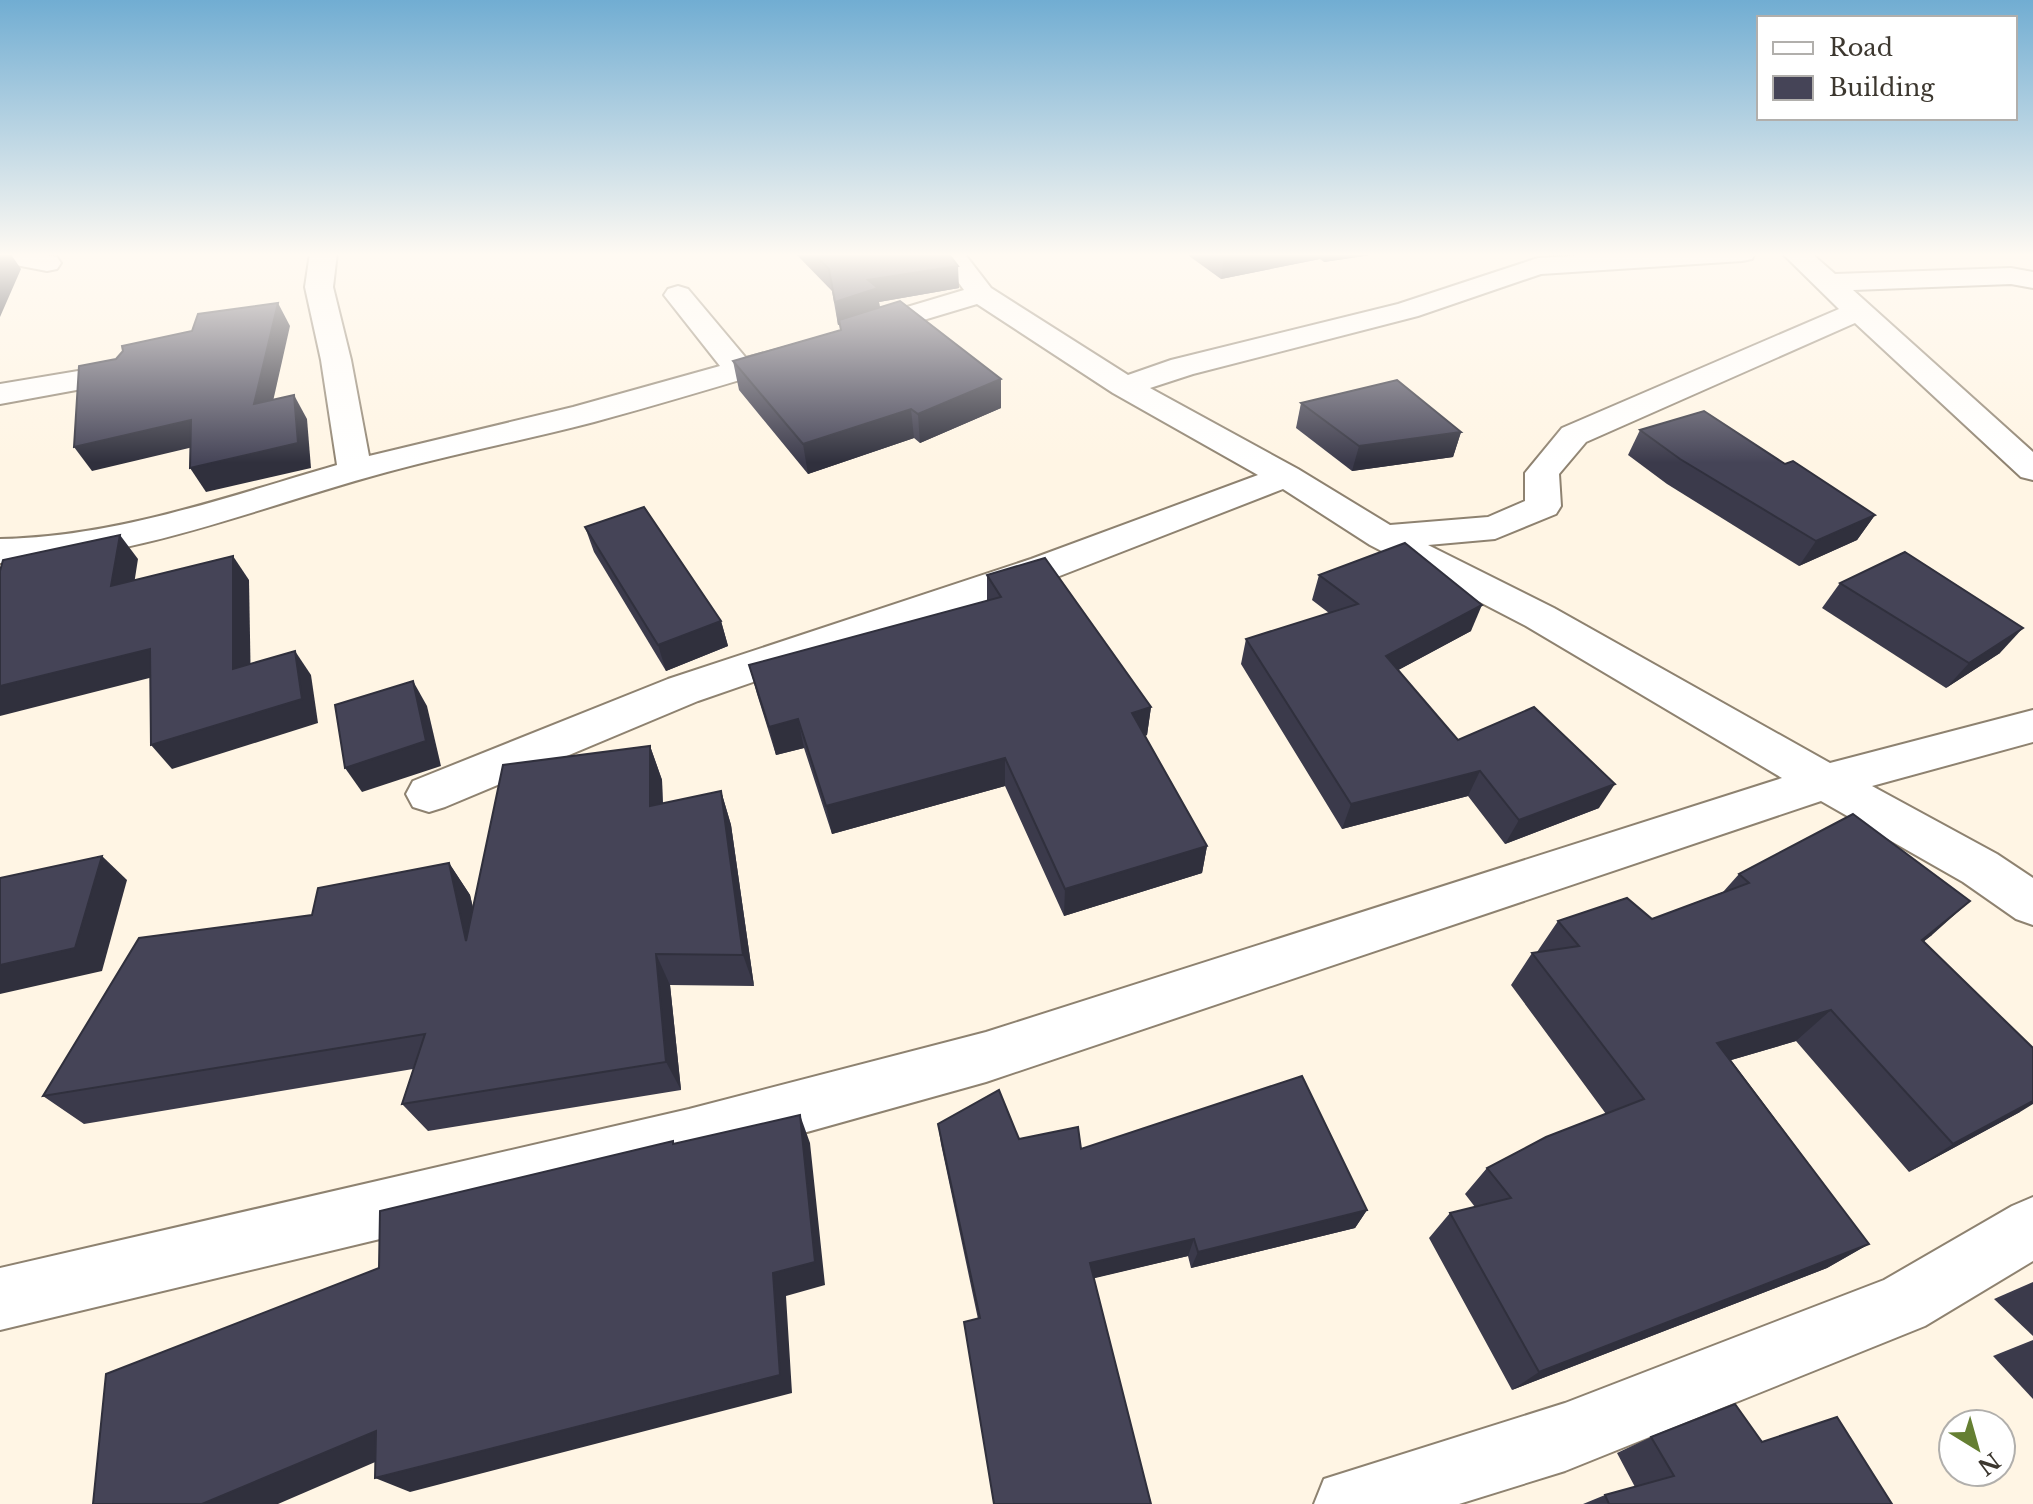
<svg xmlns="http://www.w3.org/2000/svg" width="2033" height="1504" viewBox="0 0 2033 1504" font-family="'Libre Baskerville',serif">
<rect width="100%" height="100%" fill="#fff5e4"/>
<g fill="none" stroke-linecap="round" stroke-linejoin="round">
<g stroke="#8e8270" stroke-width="4">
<g id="street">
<polygon points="0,253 36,253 57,257 61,263 57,269 47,271 0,262"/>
<path d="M310,253h27l-4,34 18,73 18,96 204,-49 147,-41 -56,-71 4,-6 10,-3 10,3 58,69 46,-12 11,3 4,6 -4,6c-70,21 -139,42 -209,61 -69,18 -138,31 -207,50 -126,34 -253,88 -387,91v-24c116,-2 226,-42 337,-74l-16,-105 -16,-73z"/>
<polygon points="937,253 964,253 991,288 1128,375 1171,360 1398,304 1538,258 1618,253 1755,253 1752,259 1742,261 1541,274 1418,316 1193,374 1150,388 1298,469 1390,525 1488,517 1525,501 1525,473 1562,428 1839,309 1782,253 1811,253 1835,274 2011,268 2033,272 2033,288 2011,284 1853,290 2033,452 2033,480 2021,477 1855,323 1586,442 1559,474 1561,506 1556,514 1495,539 1428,545 1554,608 1830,763 2033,710 2033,742 1872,786 1997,854 2033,878 2033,925 2016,919 1963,882 1821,801 986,1082 689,1165 0,1330 0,1268 689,1109 986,1032 1782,778 1526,626 1370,545 1283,489 1057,577 698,701 445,807 429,812 413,807 406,794 413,781 668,679 1031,559 1258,475 1113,393 977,304 870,336 860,339 850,336 845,330 850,324 964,290"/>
<polygon points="120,364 131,366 136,373 131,380 0,404 0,384"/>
<polygon points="2033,1197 2033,1261 1925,1326 1565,1471 1459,1504 1314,1504 1324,1479 1565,1403 1884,1280 2012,1206"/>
</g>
</g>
<use href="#street" fill="#fff" fill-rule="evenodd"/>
</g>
<g fill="#3b3a4b">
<polygon points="795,253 948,253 959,288 879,302 880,307 1001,379 1001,408 920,443 914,438 808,474 739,390 733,361 840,330 840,324 838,325 832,291"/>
<polygon points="1185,253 1384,253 1324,262 1320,259 1221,279"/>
<polygon points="1301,403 1461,432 1453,457 1352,471 1296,428"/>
<polygon points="1640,430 1785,464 1875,515 1857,540 1799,566 1667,484 1628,455"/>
<polygon points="585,527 721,621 728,646 666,671 594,552"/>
<polygon points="987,575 1151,707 1147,735 1145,736 1207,846 1202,873 1064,916 1005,786 832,834 804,748 776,755 757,694 749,665 987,601"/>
<polygon points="1319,575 1471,631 1398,670 1458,740 1599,808 1505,844 1468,796 1342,829 1241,664 1246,639 1329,613 1312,600"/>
<polygon points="1840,583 2000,653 1946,688 1822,608"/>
<polygon points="650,746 662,780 663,803 721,791 731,825 754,986 670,985 681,1090 428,1131 402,1104 413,1069 84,1124 43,1096 449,863 470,895 473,908"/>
<polygon points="1739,874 1932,935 1924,941 2020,1112 1909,1172 1796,1041 1731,1060 1869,1244 1827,1268 1512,1390 1429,1238 1450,1213 1475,1207 1465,1194 1487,1168 1606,1114 1511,985 1532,953 1537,952 1558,921 1652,919 1723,892"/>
<polygon points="938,1124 1081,1149 1367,1210 1355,1228 1191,1268 1188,1256 1093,1278 978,1319 941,1144"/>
<polygon points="2033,1282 2033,1336 1994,1299"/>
<polygon points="2033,1340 2033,1399 1993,1356"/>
<polygon points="1651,1437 1762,1442 1892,1504 1583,1504 1605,1495 1635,1487 1617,1453"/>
</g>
<g fill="#30303d">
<polygon points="5,253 10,253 21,269 0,317 0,263"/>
<polygon points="1245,253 1322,253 1320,259 1221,279 1224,257"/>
<polygon points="1326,253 1384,253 1324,262"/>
<polygon points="958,266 959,288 879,302 880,311 838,325 835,302 868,280"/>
<polygon points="278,303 290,326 267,428 254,404"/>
<polygon points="1001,379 1001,408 920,443 918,414"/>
<polygon points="294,395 307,419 311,468 206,492 190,468"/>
<polygon points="911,409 914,438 808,474 803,444"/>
<polygon points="191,420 206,444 92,471 74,447"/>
<polygon points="1461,432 1453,457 1352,471 1359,446"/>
<polygon points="1875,515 1857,540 1799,566 1816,541"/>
<polygon points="120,535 138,559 130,610 111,586"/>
<polygon points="233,556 249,580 251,693 233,669"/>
<polygon points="1482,605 1471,631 1378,681 1386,656"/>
<polygon points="721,621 728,646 666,671 658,645"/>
<polygon points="2023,628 2000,653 1946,688 1969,663"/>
<polygon points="150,649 169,673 0,716 0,686"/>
<polygon points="295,651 311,675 318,723 172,769 151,745"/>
<polygon points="413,681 427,706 441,766 362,792 345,768"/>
<polygon points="1151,707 1147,735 1129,742 1132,713"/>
<polygon points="798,719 804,748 776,755 769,727"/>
<polygon points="650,746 662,780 663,839 650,806"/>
<polygon points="1005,758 1005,786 832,834 826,806"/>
<polygon points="1480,771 1468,796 1342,829 1351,804"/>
<polygon points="1615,784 1599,808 1505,844 1519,820"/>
<polygon points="721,791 731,825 754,986 743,955"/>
<polygon points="1207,846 1202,873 1064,916 1065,889"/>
<polygon points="102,856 127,880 102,971 0,994 0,965"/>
<polygon points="449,863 470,895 488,972 466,941"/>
<polygon points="1970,901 1932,935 1885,972 1922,940"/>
<polygon points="656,954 670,985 681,1090 666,1062"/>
<polygon points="1831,1010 1796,1041 1687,1073 1717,1043"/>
<polygon points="2033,1101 2033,1104 2020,1112 1909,1172 1953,1144"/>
<polygon points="800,1115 810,1143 825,1285 786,1296 792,1393 410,1492 375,1478"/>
<polygon points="1367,1210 1355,1228 1191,1268 1198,1252"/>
<polygon points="1194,1239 1188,1256 1087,1280 1090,1263"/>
<polygon points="1869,1244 1827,1268 1512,1390 1539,1372"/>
<polygon points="376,1431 410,1447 278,1504 202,1504"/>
</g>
<g fill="#454457" stroke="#30303d" stroke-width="2">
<polygon points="0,253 5,253 0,263"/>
<polygon points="813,253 948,253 958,266 868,280 878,288 835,302 829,269"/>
<polygon points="1219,253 1245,253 1224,257"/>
<polygon points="900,301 1001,379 918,414 911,409 803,444 733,361 841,330 839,320"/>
<polygon points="278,303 254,404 294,395 298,443 190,468 191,420 74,447 79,366 116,359 123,351 122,346 192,331 198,314"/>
<polygon points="1397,380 1461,432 1359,446 1301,403"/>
<polygon points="1704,411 1785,464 1793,461 1875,515 1816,541 1680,459 1640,430"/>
<polygon points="644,507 721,621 658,645 585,527"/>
<polygon points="120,535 111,586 233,556 233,669 295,651 302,699 151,745 150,649 0,686 0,571 3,560"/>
<polygon points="1405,543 1482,605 1386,656 1458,740 1534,707 1615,784 1519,820 1480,771 1351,804 1246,639 1358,604 1319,575"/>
<polygon points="1905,552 2023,628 1969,663 1840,583"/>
<polygon points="1045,558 1151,707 1132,713 1207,846 1065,889 1005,758 826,806 798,719 769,727 749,665 1001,597 987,575"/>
<polygon points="413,681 426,741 345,768 335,705"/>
<polygon points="650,746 650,806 721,791 743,955 656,954 666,1062 402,1104 425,1034 43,1096 139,938 312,915 318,888 449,863 466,941 503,765"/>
<polygon points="1853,814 1970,901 1922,940 2033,1048 2033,1101 1953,1144 1831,1010 1717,1043 1869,1244 1539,1372 1450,1213 1511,1198 1487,1168 1546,1137 1644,1099 1532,953 1579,946 1558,921 1627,898 1652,919 1749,883 1739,874"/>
<polygon points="102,856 75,948 0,965 0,878"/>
<polygon points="1302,1076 1367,1210 1198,1252 1194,1239 1090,1263 1151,1504 994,1504 964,1322 980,1318 938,1124 999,1090 1019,1139 1078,1127 1081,1149"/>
<polygon points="800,1115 815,1262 773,1273 780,1375 375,1478 376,1431 202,1504 93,1504 106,1374 379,1268 380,1211 673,1141 673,1144"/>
<polygon points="1735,1404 1762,1442 1837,1417 1892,1504 1609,1504 1605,1495 1674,1476 1651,1437"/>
</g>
<linearGradient id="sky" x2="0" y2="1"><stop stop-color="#71add2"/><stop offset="0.55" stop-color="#fffaf3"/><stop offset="1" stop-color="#fffaf3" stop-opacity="0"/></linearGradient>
<rect width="2033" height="463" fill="url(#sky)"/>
<rect x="1757" y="16" width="260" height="104" fill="#ffffff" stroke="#b1afac" stroke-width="2"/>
<rect x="1773" y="42" width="40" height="12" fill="#ffffff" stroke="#b1afac" stroke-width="2"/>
<text x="1829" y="56" font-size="24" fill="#3c372f">Road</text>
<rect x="1773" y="76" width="40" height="24" fill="#454457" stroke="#b1afac" stroke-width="2"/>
<text x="1829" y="96" font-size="24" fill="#3c372f">Building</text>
<g transform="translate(1977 1448) rotate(143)"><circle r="38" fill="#ffffff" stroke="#b1afac" stroke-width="2"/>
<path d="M0-6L14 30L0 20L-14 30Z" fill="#657f32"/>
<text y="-12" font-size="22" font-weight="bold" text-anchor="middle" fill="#3c372f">N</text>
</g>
</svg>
